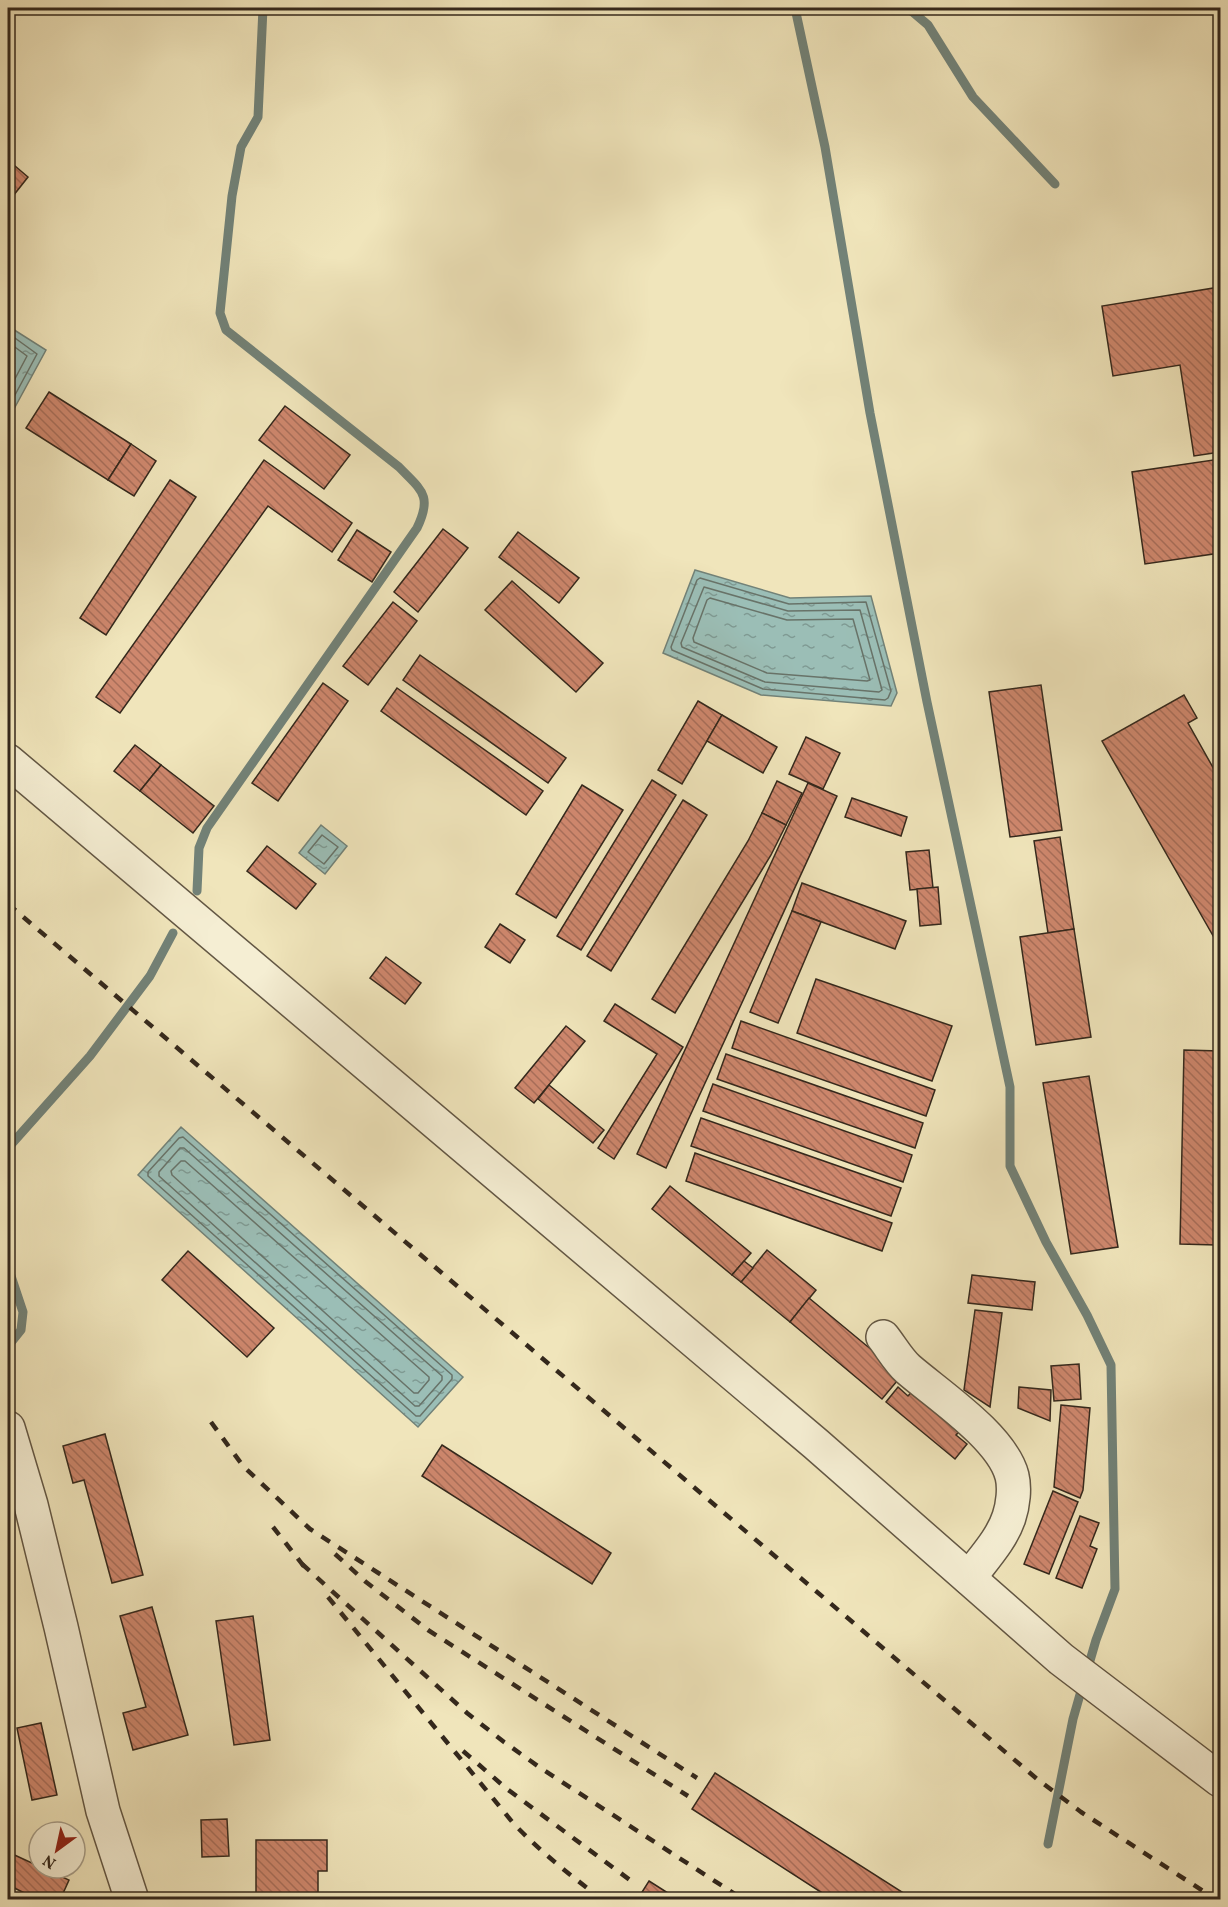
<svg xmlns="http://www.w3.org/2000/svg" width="1228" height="1907" viewBox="0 0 1228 1907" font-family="Vollkorn,serif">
<defs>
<pattern id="water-ripples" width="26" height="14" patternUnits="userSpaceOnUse" patternTransform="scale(1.5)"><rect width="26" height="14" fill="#9bbeb6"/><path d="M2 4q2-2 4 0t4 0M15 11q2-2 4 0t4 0" fill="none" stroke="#7f9a93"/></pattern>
<pattern id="building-back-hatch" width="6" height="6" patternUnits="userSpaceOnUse" patternTransform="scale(1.5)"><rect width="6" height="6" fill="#ce876d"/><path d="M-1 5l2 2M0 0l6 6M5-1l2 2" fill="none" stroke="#a86e59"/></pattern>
</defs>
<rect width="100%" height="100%" fill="#f0e5bb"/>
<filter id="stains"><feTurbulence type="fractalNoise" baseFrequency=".00333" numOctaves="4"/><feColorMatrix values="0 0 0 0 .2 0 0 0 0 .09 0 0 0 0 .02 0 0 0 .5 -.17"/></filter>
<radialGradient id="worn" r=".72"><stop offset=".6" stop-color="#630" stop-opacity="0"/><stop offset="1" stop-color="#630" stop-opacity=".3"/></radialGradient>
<g fill="url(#water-ripples)" stroke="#728278" stroke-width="1.5">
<polygon points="8,326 46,350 8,420"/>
<polygon points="695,570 790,598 871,596 897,693 891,706 761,695 663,653"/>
<polygon points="321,825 347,846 325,874 299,853"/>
<polygon points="181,1127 463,1377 418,1427 138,1175"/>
</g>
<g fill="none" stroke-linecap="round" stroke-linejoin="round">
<g stroke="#687369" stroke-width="1.5">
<polyline points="8,333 37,354 8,408"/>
<polyline points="8,342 27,356 8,392"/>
<polygon points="700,578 789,604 866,602 891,691 888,698 885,700 763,689 672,650 671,647 697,580"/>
<polygon points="704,587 788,611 860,610 882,690 879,692 765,682 682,647 681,643"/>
<polygon points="710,598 787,620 853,619 870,680 867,681 767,673 694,642 693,638 707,600"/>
<polygon points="322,835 338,847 324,864 308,852"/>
<polygon points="183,1137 452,1375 452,1379 420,1416 416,1416 148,1176 148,1172 179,1138"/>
<polygon points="180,1148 184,1148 442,1376 442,1380 419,1406 415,1406 159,1176 159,1172"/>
<polygon points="181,1161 185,1161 429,1377 429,1380 418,1393 414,1393 172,1175 171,1171"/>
</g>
<g stroke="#728278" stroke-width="9">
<polyline points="795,8 825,147 870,413 927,702 1010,1087 1010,1166 1046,1242 1087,1315 1111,1365 1115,1589 1096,1640 1087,1671"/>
<polyline points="908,8 928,25 973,97 1055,184"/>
<path d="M197,891l2,-43 8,-20 210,-300c16,-33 4,-38 -18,-61l-173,-137 -6,-17 12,-117 9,-49 17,-30 5,-109"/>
<polyline points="8,1148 90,1056 150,976 173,933"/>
<polyline points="8,1267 23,1312 21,1330 9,1345"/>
<polyline points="1048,1844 1073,1719 1083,1684"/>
</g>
</g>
<g fill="url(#building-back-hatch)" stroke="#34281c" stroke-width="1.5">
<polygon points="8,160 28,177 13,196 8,191"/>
<polygon points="1220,287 1220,452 1194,456 1180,365 1113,376 1102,306"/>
<polygon points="49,392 131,444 108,480 26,428"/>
<polygon points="285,406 350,455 324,489 259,440"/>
<polygon points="131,444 156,461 134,496 108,480"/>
<polygon points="1220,459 1220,553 1145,564 1132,472"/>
<polygon points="264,460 352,523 332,552 268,506 120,713 96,697"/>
<polygon points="170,480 196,497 106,635 80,618"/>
<polygon points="443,529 468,548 418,612 394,592"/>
<polygon points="357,530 391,552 372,582 338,560"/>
<polygon points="518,532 579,578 559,603 499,557"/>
<polygon points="512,581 603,663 576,692 485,610"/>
<polygon points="393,602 417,621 368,685 343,666"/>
<polygon points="420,655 566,758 548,783 403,680"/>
<polygon points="323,683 348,701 278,801 252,783"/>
<polygon points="1041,685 1062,830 1010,837 989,692"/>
<polygon points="397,688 543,791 526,815 381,711"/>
<polygon points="1184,695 1197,718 1188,723 1220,780 1220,948 1102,741"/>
<polygon points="698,701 722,715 682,784 658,770"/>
<polygon points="722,715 777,747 763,773 707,741"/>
<polygon points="806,737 840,753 823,789 789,774"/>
<polygon points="135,745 161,765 140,791 114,771"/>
<polygon points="161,765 214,806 193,833 140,791"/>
<polygon points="652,780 676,795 581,950 557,936"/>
<polygon points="777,781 802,793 786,825 762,813"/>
<polygon points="808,783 837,796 666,1168 637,1154"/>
<polygon points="582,785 623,810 556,918 516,894"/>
<polygon points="852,798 907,817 901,836 845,817"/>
<polygon points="683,800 707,815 611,971 587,956"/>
<polygon points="762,813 786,825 771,855 675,1013 652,999 748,841"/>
<polygon points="1060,837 1074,929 1048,933 1034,841"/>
<polygon points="267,846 316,884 296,909 247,871"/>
<polygon points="929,850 933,888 910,890 906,852"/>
<polygon points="802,883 906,921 895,949 792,911"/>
<polygon points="938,887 941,924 920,926 917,889"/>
<polygon points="792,911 821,922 778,1023 750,1012"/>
<polygon points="500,924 525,940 510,963 485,947"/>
<polygon points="1074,929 1091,1037 1036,1045 1020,937"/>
<polygon points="386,957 421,983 405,1004 370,978"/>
<polygon points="816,979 952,1026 932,1081 797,1033"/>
<polygon points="615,1004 683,1047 614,1159 598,1148 657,1054 604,1021"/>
<polygon points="741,1021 935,1090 926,1116 732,1048"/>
<polygon points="566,1026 585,1041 534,1103 515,1088"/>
<polygon points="1184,1050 1220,1051 1216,1245 1180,1244"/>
<polygon points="726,1054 923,1123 915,1148 717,1079"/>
<polygon points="1089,1076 1118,1247 1071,1254 1043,1083"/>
<polygon points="713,1084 912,1155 903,1182 703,1111"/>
<polygon points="549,1085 604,1130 593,1143 538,1099"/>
<polygon points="701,1118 901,1188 891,1216 691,1146"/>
<polygon points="695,1153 892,1223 882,1251 686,1181"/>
<polygon points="670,1186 751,1253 732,1275 652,1209"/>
<polygon points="767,1250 816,1290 790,1322 741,1282"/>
<polygon points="188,1251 274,1328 247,1357 162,1280"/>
<polygon points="744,1261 753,1268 741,1282 732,1275"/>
<polygon points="972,1275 1035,1282 1032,1310 968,1303"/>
<polygon points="809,1298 902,1375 882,1399 790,1322"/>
<polygon points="975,1310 1002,1313 990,1407 964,1390"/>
<polygon points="1079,1364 1081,1399 1054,1401 1051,1366"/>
<polygon points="898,1387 908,1396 915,1388 963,1428 956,1435 967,1444 955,1459 886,1402"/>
<polygon points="1019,1387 1051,1390 1050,1421 1018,1408"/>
<polygon points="1061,1405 1090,1408 1083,1490 1080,1498 1054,1487"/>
<polygon points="105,1434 143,1575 112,1583 84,1480 73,1483 63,1446"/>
<polygon points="442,1445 611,1553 592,1584 422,1476"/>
<polygon points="1053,1491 1078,1502 1049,1574 1024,1564"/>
<polygon points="1080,1516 1099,1523 1090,1546 1097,1549 1082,1588 1056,1578"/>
<polygon points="152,1607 188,1735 133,1750 123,1713 146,1707 120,1616"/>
<polygon points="253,1616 270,1740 234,1745 216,1621"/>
<polygon points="41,1723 57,1795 32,1800 17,1728"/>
<polygon points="715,1773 913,1899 833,1900 692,1809"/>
<polygon points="227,1819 229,1856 202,1857 201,1820"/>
<polygon points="256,1840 327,1840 327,1871 318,1871 318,1900 256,1900"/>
<polygon points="8,1852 69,1880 60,1900 39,1900 8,1885"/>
<polygon points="649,1881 679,1900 637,1900"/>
</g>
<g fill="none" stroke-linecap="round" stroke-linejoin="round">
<g stroke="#635744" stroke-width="36">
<g id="minor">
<polyline points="8,761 816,1444 1061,1659 1220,1780"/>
<path d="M883,1337c8,10 15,23 25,32 30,26 94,68 104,107 3,12 1,29 -3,41 -7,22 -26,42 -40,61"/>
<polyline points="8,1428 31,1505 61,1627 103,1811 132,1900"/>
</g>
</g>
<use href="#minor" stroke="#f5eed3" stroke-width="33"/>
<g stroke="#34281c" stroke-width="4.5" stroke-dasharray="10 10" stroke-linecap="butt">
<polyline points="8,904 1037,1779 1081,1812 1217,1900"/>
<polyline points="211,1422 243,1466 310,1529 697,1778"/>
<polyline points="273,1527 306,1569"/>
<polyline points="335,1554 366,1582 428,1630 688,1796"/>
<polyline points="302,1564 467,1713 504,1742 542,1769 744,1900"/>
<path d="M328,1597l186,227c28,29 57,52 89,76"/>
<polyline points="463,1751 507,1789 634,1883"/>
</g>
</g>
<rect width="1228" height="1907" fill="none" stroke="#f0e5bb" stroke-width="30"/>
<rect x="9" y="9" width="1210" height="1889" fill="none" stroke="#34281c" stroke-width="3"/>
<rect x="15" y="15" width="1198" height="1877" fill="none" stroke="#34281c" stroke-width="1.5"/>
<g transform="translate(57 1850) rotate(213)"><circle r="28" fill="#f5eed3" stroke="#a89f8a" stroke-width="1.5"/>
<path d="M0-4.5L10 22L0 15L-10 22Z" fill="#8f2418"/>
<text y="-9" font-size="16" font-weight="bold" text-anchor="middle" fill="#34281c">N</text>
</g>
<rect width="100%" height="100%" filter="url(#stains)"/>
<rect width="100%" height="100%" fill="url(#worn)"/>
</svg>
